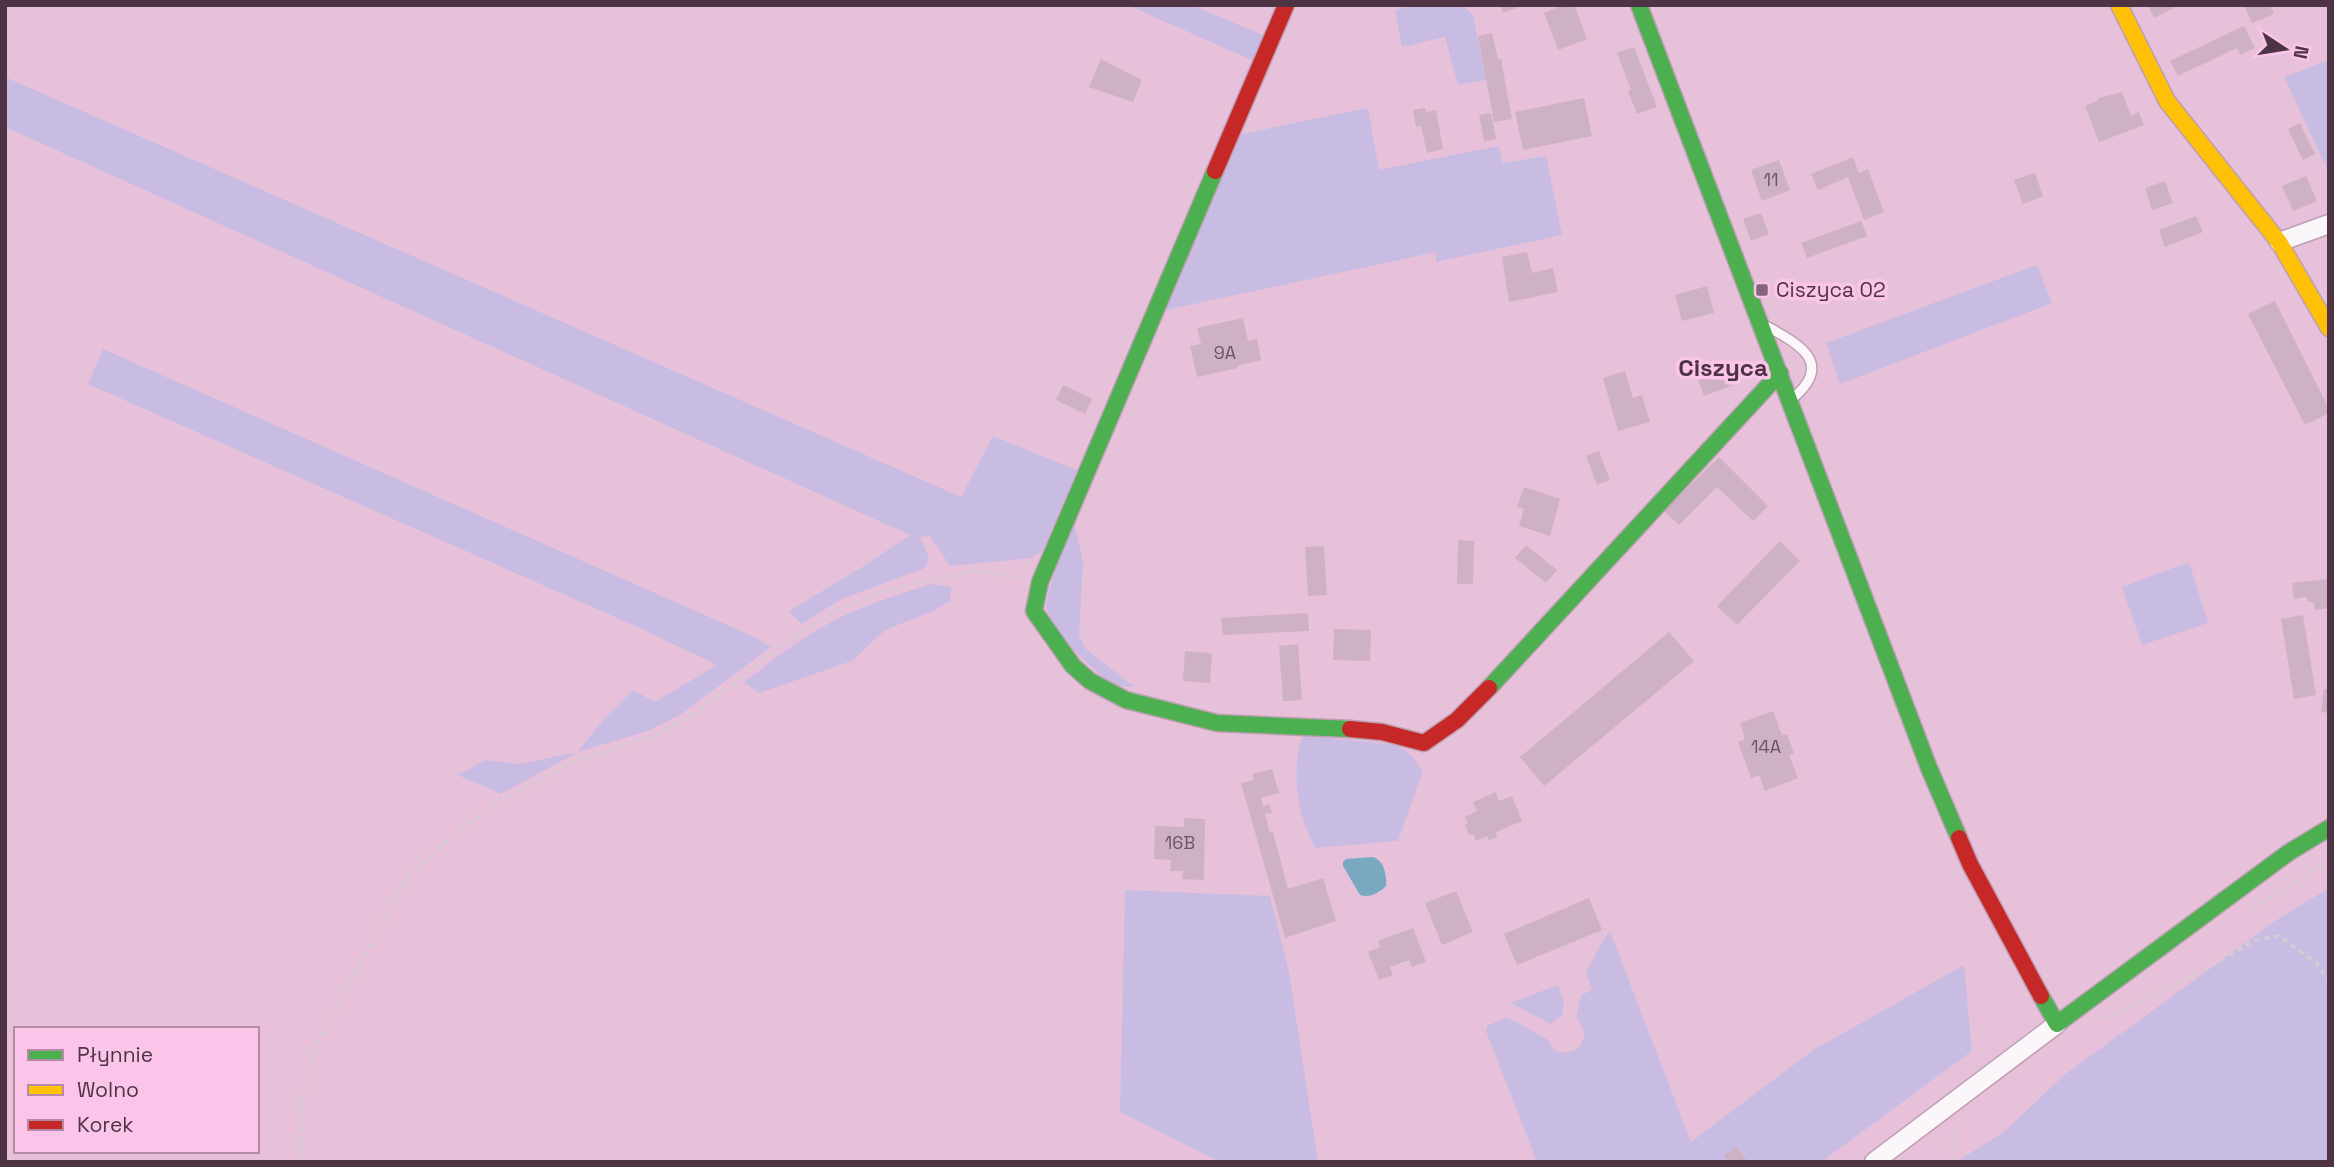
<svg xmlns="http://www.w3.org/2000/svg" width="2334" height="1167" viewBox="0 0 2334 1167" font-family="'Space Grotesk',sans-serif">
<rect width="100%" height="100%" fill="#e7c1da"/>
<g fill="#c9bce3">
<polygon points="1127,5 1192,5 1265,36 1254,61"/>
<polygon points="1415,5 1463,5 1473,15 1486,80 1458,85 1445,37 1402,47 1395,10"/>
<polygon points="2329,60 2329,173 2284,77"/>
<polygon points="5,77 961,497 993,436 1077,470 1042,552 1031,558 950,566 930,536 920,537 929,558 925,568 842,599 801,624 789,611 864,566 910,535 5,127"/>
<polygon points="1368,108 1379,170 1499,146 1502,163 1546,156 1562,235 1436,262 1436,252 1166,310 1241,134"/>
<polygon points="2037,265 2052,303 1840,384 1826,343"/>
<polygon points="103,349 750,635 771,647 680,715 648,731 578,752 501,794 458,775 485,760 520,764 578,752 601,722 633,690 655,702 717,665 642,629 88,384"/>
<polygon points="1073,518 1083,562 1079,636 1085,648 1134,687 1118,686 1106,680 1057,635 1046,608 1049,590"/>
<polygon points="2189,562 2208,623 2142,645 2122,587"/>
<path d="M931,584l20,3 -1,14 -17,10 -48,19 -33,31 -93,32 -15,-11c30,-23 61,-47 95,-64 29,-14 61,-24 92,-34z"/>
<path d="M1304,735l92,10 14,9 13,17 -25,70 -82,7c-18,-26 -27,-85 -12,-113z"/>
<polygon points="2329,888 2329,1162 1956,1162 2005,1131 2063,1076 2275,921"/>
<polygon points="1125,890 1270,896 1289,972 1318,1162 1220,1162 1120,1112"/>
<path d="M1610,931l81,211 124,-93 149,-84 8,86 -151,111h-284l-51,-131 1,-5 20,-9 40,22 9,12c23,8 38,-16 20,-33l5,-23 11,-5 -6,-17 16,-31z"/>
<polygon points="1558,985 1564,1003 1562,1015 1550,1024 1511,1003"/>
</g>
<path fill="#79a8c1" d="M1373,857c11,3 14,19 13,29 -7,7 -16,12 -26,9l-17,-29v-4l3,-3z"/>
<g fill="#ceb1c4">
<polygon points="1500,5 1522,5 1522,6 1503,13"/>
<polygon points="1563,5 1574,5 1587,39 1558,50 1544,13"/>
<polygon points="2148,5 2179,5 2154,18"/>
<polygon points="2244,5 2270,5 2274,14 2252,23"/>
<polygon points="2244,26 2255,48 2241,55 2237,48 2178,76 2170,61"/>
<polygon points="1492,33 1498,59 1501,59 1512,119 1494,122 1478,36"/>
<polygon points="1634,47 1657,107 1637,114 1628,91 1631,90 1617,53"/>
<polygon points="1101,59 1142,80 1133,102 1089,87"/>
<polygon points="2122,92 2131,116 2139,112 2144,125 2099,142 2085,106 2097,101 2099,98"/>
<polygon points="1584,98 1592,136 1523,150 1515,112"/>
<polygon points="1425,108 1426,112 1436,110 1443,149 1427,153 1421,126 1416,127 1413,110"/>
<polygon points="1491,113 1496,139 1484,141 1479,115"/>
<polygon points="2300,123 2315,154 2303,160 2288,129"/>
<polygon points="1853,157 1859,173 1868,169 1884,212 1864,220 1848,177 1818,190 1811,174"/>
<polygon points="1779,160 1790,190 1762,201 1751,170"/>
<polygon points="2035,173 2043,196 2023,204 2014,180"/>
<polygon points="2306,176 2317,201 2293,211 2282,186"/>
<polygon points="2165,181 2173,203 2152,210 2145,188"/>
<polygon points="1761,213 1769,234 1751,241 1743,219"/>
<polygon points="2196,216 2203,232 2165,247 2159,230"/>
<polygon points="1861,221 1867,236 1807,258 1801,243"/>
<polygon points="1527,252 1532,273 1553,268 1558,292 1509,302 1502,257"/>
<polygon points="1707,286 1714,313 1682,321 1675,295"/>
<polygon points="2275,301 2329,409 2329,413 2305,425 2248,314"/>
<polygon points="1243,318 1248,341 1257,339 1261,360 1237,366 1238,368 1197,377 1190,346 1201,344 1197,328"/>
<polygon points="1733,367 1739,383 1704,396 1698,380"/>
<polygon points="1625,371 1633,398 1642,395 1650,422 1618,431 1603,378"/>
<polygon points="1063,385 1092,399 1085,414 1056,400"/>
<polygon points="1599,451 1610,480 1597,485 1586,456"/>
<polygon points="1719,457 1768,506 1753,521 1717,487 1679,525 1664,511"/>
<polygon points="1524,487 1560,499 1550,536 1519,526 1524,509 1517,507"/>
<polygon points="1458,540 1474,541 1473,584 1457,584"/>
<polygon points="1780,541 1800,561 1737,625 1717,606"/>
<polygon points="1526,545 1557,570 1546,583 1515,558"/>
<polygon points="1324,546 1327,595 1308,596 1305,547"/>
<polygon points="2329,579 2329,608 2315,610 2314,603 2307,601 2307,597 2294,599 2292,583"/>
<polygon points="1308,613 1309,631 1223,635 1221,618"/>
<polygon points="2303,615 2316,695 2294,699 2281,619"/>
<polygon points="1334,629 1371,630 1370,661 1333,660"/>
<polygon points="1669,632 1694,661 1544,786 1520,757"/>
<polygon points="1298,644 1302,700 1283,701 1279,646"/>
<polygon points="1185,651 1212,653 1210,683 1183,681"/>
<polygon points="2324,689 2329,689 2329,713 2321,712"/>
<polygon points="1773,711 1782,735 1787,734 1794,753 1789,755 1798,778 1765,791 1759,775 1751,778 1738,742 1745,739 1740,723"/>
<polygon points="1272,769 1279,793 1261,798 1263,806 1269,804 1272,813 1265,814 1270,833 1273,832 1288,889 1323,878 1336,921 1285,938 1241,783 1254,780 1253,774"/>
<polygon points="1496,792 1499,801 1512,796 1522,821 1496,832 1497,837 1489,840 1487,836 1476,841 1473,834 1469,835 1465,825 1468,824 1465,817 1477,811 1473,802"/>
<polygon points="1184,818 1205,819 1204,880 1182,879 1183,871 1170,871 1171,860 1154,859 1155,826 1184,827"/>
<polygon points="1456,891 1473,932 1442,945 1425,903"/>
<polygon points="1589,898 1602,930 1517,965 1504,934"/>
<polygon points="1413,928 1426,962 1412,967 1409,960 1390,967 1393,975 1379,980 1368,952 1380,947 1378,941"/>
<polygon points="1736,1146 1748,1162 1729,1162 1724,1156"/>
</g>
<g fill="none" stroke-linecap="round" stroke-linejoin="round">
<g stroke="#bd9fb3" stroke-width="12">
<path id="lane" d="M1768,327c33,18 66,37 24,72"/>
</g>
<g stroke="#bd9fb3" stroke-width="21">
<g id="street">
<polyline points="2279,242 2329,224"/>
<polyline points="1874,1162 2057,1024"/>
</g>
</g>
<g stroke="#bd9fb3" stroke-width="19">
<g id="fast">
<polyline points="1639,5 1929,768 1959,838"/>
<polyline points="1215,171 1040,582 1034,611 1073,666 1090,681 1126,700 1217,723 1350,729"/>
<polyline points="1489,688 1780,373"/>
<polyline points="2041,996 2057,1024 2288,853 2329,828"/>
</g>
</g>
<g stroke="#bd9fb3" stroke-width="19">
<polyline id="slow" points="2119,5 2167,101 2279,242 2329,328"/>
</g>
<g stroke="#bd9fb3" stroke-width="19">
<g id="jam">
<polyline points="1215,171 1286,5"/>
<polyline points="1350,729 1382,732 1424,743 1457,720 1489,688"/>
<polyline points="1959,838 1970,864 2041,996"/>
</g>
</g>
<g stroke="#d6cbd2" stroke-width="3.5" stroke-dasharray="5 5" stroke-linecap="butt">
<polyline points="2252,910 2329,860"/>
<polyline points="2104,1019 2205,970 2255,940 2279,936 2318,964 2329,982"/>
<polyline points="1953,1127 1953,1162"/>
<polyline points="302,1162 302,1098 315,1048 408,876 455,834 500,801 572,762 656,735 695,713 785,643 835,610 893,589 978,570 1019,578"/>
</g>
<use href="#lane" stroke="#fbf6f9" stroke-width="9"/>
<use href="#street" stroke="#fbf6f9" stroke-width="18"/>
<use href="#fast" stroke="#4caf50" stroke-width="16"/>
<use href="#slow" stroke="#ffc107" stroke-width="16"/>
<use href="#jam" stroke="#c62828" stroke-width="16"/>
</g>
<rect fill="#846579" stroke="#fbc4e9" stroke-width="2.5" x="1755" y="283" width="14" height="14" rx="3.5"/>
<g text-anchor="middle" stroke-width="7" stroke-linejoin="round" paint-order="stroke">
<g font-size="18" fill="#6e5265">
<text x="1771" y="186">11</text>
<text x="1225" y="359">9A</text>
<text x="1766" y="753">14A</text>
<text x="1180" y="849">16B</text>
</g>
<g font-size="21" fill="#4e3345" stroke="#fbc4e9" text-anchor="start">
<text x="1776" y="297">Ciszyca 02</text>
</g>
<g font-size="24" font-weight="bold" fill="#4e3345" stroke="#fbc4e9">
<text x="1723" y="376">Ciszyca</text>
</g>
</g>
<rect width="2334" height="1167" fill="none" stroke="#4e3345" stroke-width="14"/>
<rect x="14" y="1027" width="245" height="126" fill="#fbc4e9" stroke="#b68aa7" stroke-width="2"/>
<rect x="28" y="1050" width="35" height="10" fill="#4caf50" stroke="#b68aa7" stroke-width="2"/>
<text x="77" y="1062" font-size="21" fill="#4e3345">Płynnie</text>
<rect x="28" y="1085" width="35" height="10" fill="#ffc107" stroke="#b68aa7" stroke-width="2"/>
<text x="77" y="1097" font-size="21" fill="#4e3345">Wolno</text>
<rect x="28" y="1120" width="35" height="10" fill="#c62828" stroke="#b68aa7" stroke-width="2"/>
<text x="77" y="1132" font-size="21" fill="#4e3345">Korek</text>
<g transform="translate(2285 49) rotate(102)" stroke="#fbc4e9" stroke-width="5" paint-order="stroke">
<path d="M0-5L12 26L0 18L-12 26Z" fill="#4e3345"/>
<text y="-10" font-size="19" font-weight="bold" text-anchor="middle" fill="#4e3345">N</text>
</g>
</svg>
